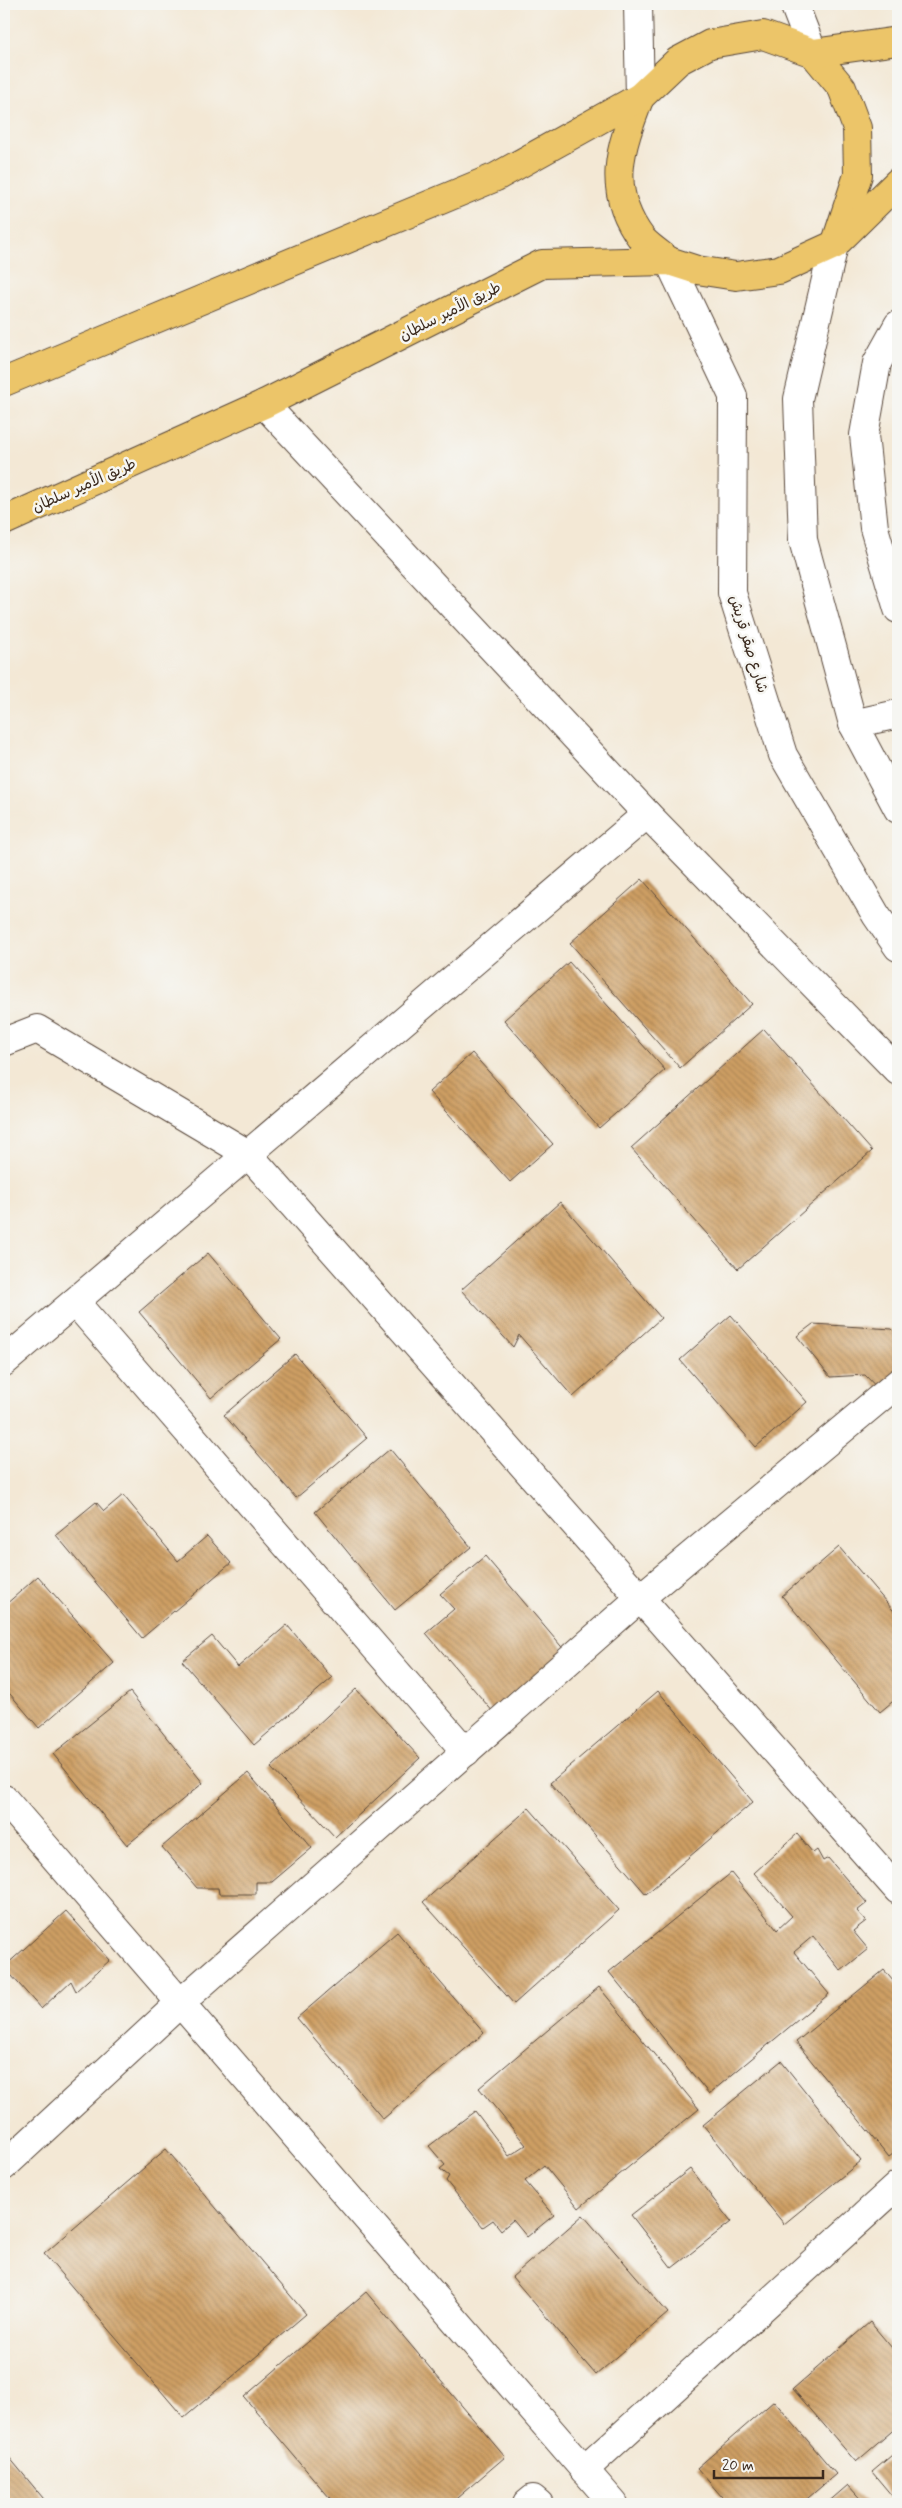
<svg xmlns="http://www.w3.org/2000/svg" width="902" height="2508" viewBox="0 0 902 2508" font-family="Mynerve,'Playpen Sans Arabic',sans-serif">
<defs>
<pattern id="building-back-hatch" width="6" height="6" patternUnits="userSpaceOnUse" patternTransform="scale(1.25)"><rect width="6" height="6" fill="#ce9f64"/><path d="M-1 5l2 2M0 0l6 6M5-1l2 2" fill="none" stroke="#a88252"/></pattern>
</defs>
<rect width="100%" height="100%" fill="#f6f6f2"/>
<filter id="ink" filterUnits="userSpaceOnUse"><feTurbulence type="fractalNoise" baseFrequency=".02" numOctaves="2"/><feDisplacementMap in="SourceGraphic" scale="10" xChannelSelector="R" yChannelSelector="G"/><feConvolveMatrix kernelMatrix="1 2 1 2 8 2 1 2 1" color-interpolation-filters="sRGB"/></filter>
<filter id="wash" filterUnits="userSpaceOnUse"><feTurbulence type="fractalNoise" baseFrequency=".0096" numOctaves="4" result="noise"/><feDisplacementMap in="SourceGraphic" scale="20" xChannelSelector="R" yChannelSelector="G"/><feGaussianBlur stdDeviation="1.12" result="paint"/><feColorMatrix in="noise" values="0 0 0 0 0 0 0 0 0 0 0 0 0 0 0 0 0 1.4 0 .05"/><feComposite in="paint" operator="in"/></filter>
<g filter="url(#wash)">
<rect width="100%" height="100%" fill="#f3e8d5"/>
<g id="blocks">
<g fill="url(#building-back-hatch)">
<polygon points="642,879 752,1004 680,1068 570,943"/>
<polygon points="569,962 665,1070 599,1128 504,1020"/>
<polygon points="764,1029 872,1151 738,1269 631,1148"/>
<polygon points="472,1053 553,1144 510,1182 429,1092"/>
<polygon points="560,1202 661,1318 573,1397 519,1335 513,1347 461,1290"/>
<polygon points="208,1253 281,1339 211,1398 139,1312"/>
<polygon points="731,1315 807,1402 756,1447 680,1360"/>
<polygon points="813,1324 892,1329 898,1335 898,1376 882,1393 865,1375 830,1377 797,1336"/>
<polygon points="295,1354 367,1438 296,1498 224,1415"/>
<polygon points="390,1449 471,1547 395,1610 315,1512"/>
<polygon points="123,1495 178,1561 207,1536 231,1563 142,1638 56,1535 96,1502 104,1511"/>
<polygon points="839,1547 898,1616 898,1697 880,1712 782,1596"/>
<polygon points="485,1556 566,1652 494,1713 426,1633 454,1609 440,1594"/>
<polygon points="38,1576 114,1663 39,1728 4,1687 4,1606"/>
<polygon points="287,1625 332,1678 254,1745 182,1661 212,1636 238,1667"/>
<polygon points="356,1689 420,1758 335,1837 271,1768"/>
<polygon points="658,1691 753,1802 646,1894 550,1783"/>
<polygon points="130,1692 203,1783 127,1845 53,1754"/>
<polygon points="248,1773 312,1848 272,1882 256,1882 256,1894 219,1894 218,1888 197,1888 162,1847"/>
<polygon points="529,1808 619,1910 514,2004 423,1902"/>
<polygon points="797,1834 813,1853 817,1850 823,1861 828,1858 867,1903 857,1911 866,1921 853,1931 868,1949 841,1971 813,1936 794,1952 829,1994 709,2094 609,1972 731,1873 777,1930 792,1916 754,1873"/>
<polygon points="66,1911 110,1960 76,1991 71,1981 41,2009 4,1967"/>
<polygon points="397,1932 484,2033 383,2119 297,2018"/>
<polygon points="884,1970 898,1987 898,2150 889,2157 796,2042"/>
<polygon points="599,1987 699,2109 579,2208 544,2165 525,2181 554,2215 527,2237 513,2220 501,2230 493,2220 483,2227 446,2181 449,2176 440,2169 445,2165 429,2146 475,2111 509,2156 526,2145 479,2088"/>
<polygon points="781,2061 861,2161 784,2224 703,2125"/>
<polygon points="166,2149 306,2314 184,2418 44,2254"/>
<polygon points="690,2169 731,2222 672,2268 631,2215"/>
<polygon points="583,2215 668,2313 596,2375 512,2277"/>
<polygon points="366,2292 505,2457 450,2504 335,2504 244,2397"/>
<polygon points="870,2322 898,2355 898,2426 856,2462 793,2389"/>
<polygon points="774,2401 836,2474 801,2504 728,2504 697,2468"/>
<polygon points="898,2450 898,2503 872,2472"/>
<polygon points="4,2451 48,2504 4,2504"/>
<polygon points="848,2485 865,2504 826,2504"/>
</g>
</g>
</g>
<g filter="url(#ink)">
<use href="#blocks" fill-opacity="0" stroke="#574639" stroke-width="1"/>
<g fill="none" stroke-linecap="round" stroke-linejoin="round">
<g stroke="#574639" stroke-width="30">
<g id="minor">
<polyline points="638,4 640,97"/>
<polyline points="794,4 813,53"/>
<polyline points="834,245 798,399 803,540 853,724 898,809"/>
<polyline points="669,261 733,396 732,593 783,755 876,915 898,947"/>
<polyline points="898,325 877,363 864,435 874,528 898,609"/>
<polyline points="264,404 647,814 898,1071"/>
<polyline points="853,724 898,714"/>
<polyline points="4,1042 37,1029 248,1154 898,1890"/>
<polyline points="75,1302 466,1752"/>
<polyline points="4,1362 647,814"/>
<polyline points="4,1799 614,2504"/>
<polyline points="4,2166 180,2003 640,1598 898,1383"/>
<polyline points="584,2470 898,2185"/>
<polyline points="527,2504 533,2499 539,2504"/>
</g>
</g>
<g stroke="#574639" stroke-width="30">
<g id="major">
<polyline points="813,53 842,88 857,128 858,175 837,239"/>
<path d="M640,97c-20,51 -35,93 2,142 7,8 18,15 27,22"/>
<polyline points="4,382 496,177 640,97 678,61 710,44 763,35 813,53 898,41"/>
<polyline points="4,521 264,404 542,264 669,261 697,270 736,276 779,270 834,245 898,182"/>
</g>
</g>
<use href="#minor" stroke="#fff" stroke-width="28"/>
<use href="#major" stroke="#ecc569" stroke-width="28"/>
</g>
</g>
<g text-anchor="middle" stroke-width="5" stroke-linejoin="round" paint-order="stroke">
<g font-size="15" fill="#3b2a1e" stroke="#f6f6f2">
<text transform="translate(450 311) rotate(-27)" y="5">طريق الأمير سلطان</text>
<text transform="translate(84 485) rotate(-24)" y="5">طريق الأمير سلطان</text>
<text transform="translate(749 644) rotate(73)" y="5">شارع صقر قريش</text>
</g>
</g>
<rect width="902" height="2508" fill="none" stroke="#f6f6f2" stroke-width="20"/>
<path d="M714 2470v8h109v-8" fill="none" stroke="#3b2a1e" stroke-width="2.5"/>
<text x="722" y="2470" font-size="15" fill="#3b2a1e" stroke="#f6f6f2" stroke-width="4" paint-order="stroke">20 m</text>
</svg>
